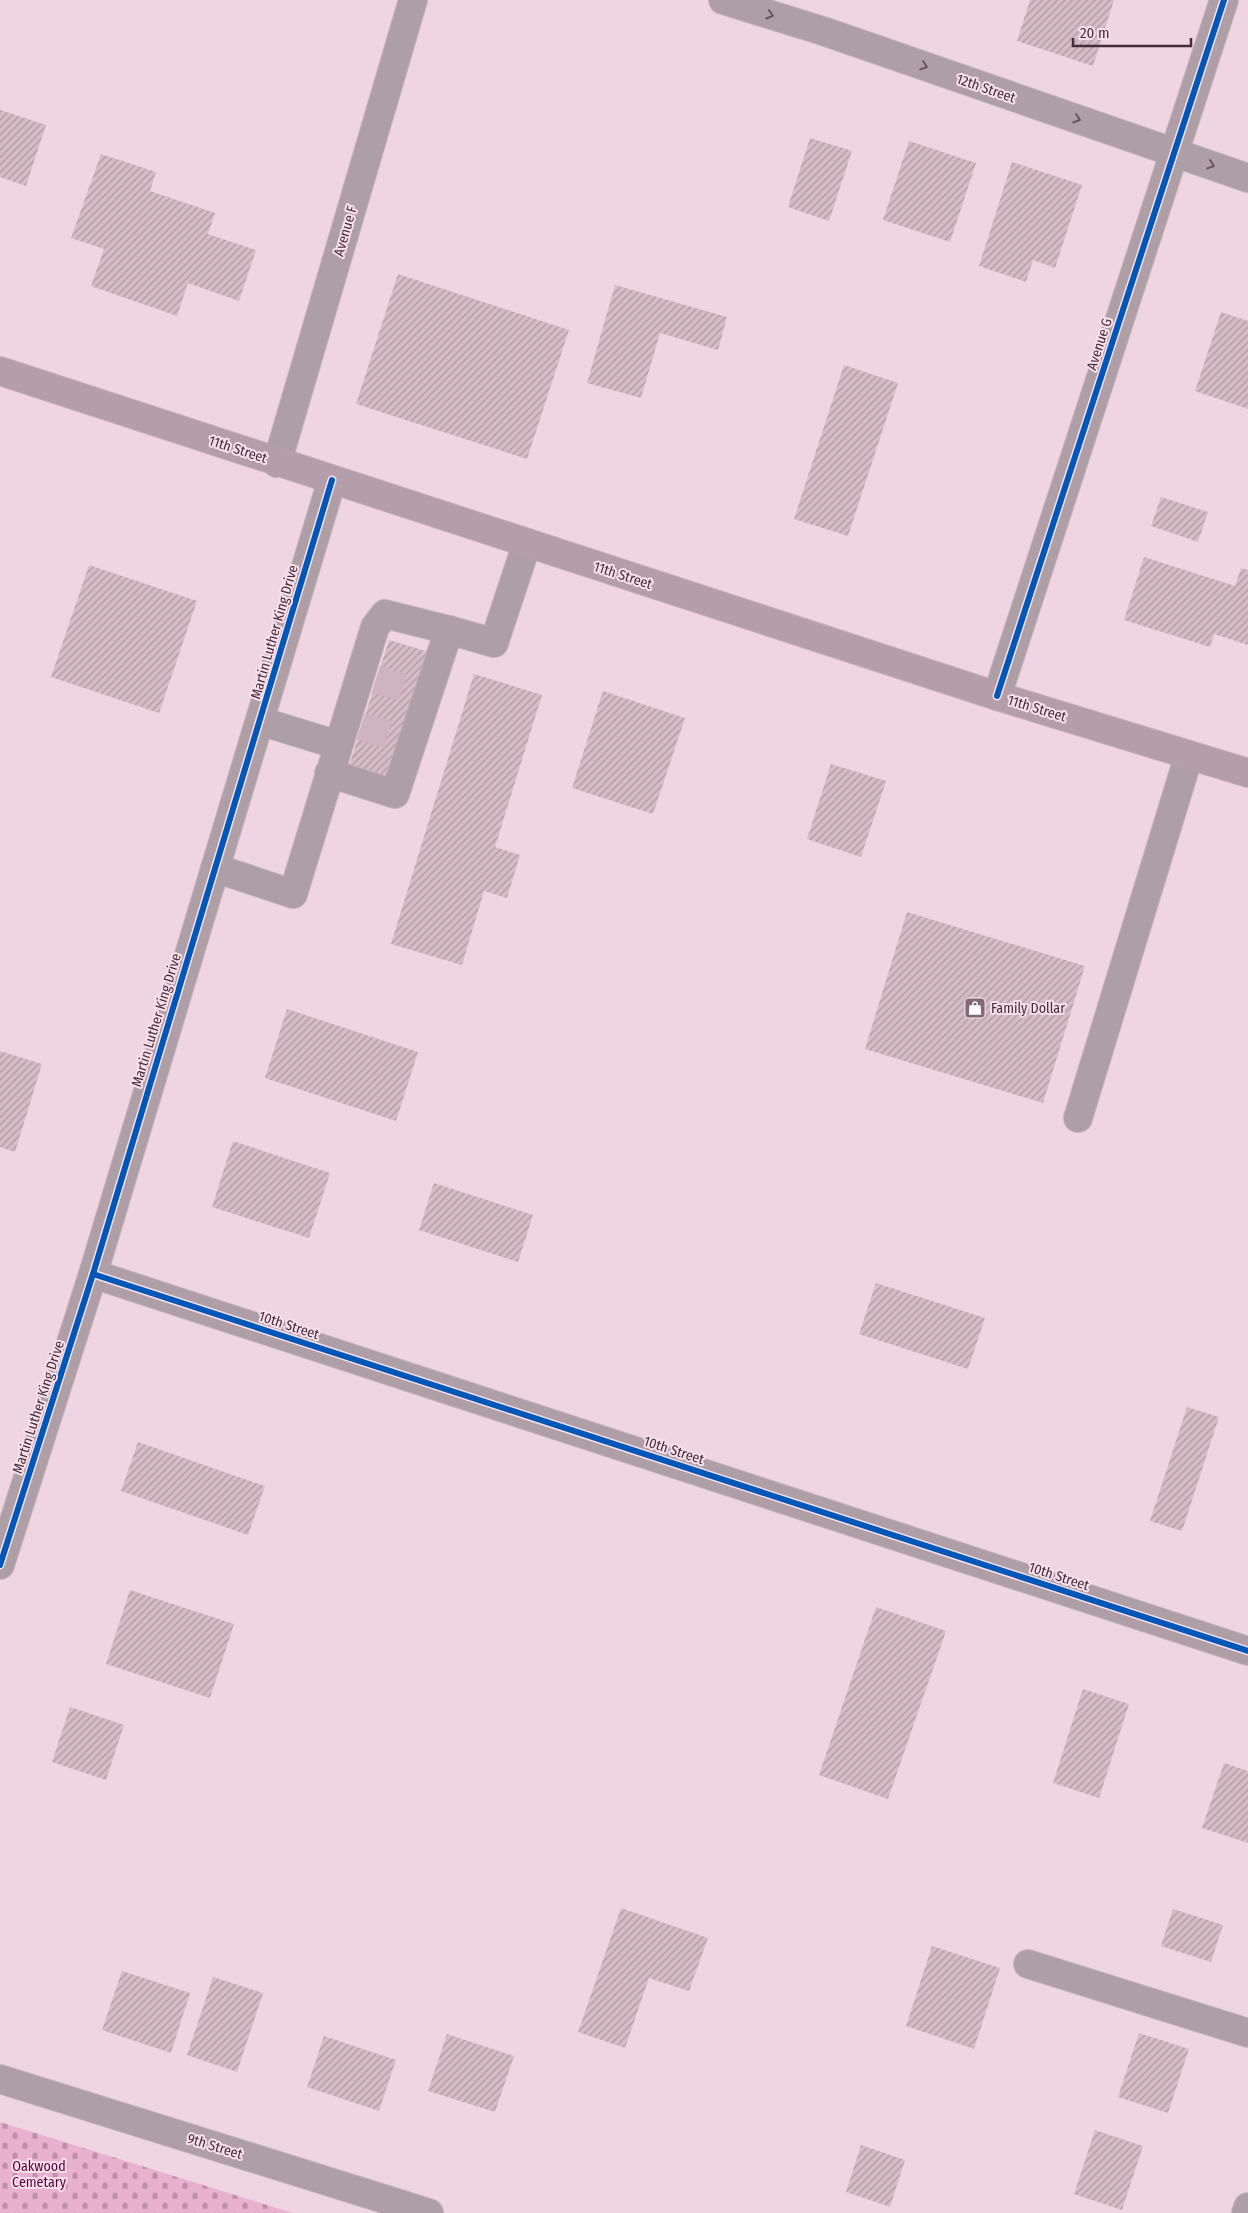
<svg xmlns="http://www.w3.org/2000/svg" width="1248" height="2213" viewBox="0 0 1248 2213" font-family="'Fira Sans Condensed',sans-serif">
<defs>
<pattern id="cemetery-stones" width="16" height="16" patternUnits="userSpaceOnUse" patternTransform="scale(1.25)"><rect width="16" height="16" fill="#e8b1ce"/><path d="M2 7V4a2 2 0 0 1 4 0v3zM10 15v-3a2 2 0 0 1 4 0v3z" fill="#be90a8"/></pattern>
<pattern id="building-hatch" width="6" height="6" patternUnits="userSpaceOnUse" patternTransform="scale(1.25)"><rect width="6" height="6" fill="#d5bcc5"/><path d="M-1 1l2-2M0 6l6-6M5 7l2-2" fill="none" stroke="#af99a1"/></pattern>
</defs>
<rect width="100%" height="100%" fill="#efd5e2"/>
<polygon fill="url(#cemetery-stones)" points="0,2122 293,2213 0,2213"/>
<g fill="url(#building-hatch)">
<polygon points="1030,0 1114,0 1093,66 1017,41"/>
<polygon points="0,110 46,125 26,186 0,177"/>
<polygon points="810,138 852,151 829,221 788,207"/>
<polygon points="909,141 976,163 950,242 883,220"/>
<polygon points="101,154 156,172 150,191 215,213 208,234 256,250 239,301 188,283 177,316 91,286 104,249 71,238"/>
<polygon points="1012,162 1082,185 1055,268 1033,260 1026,282 979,266"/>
<polygon points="398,274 569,330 527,459 356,404"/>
<polygon points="615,285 727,317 718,350 660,333 641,398 587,383"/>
<polygon points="1221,312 1248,321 1248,409 1195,391"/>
<polygon points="844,365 898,383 848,536 794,519"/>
<polygon points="1161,497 1208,512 1198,542 1151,526"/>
<polygon points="1144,557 1235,586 1241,568 1248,570 1248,645 1214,634 1210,647 1124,620"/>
<polygon points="89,565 197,601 159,713 51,677"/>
<polygon points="389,640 429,652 389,778 349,766"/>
<polygon points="474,674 542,695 495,847 520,855 507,898 484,891 462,965 391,944"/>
<polygon points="603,691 685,718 653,814 572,788"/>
<polygon points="831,764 886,781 861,857 807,839"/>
<polygon points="907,912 1085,966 1043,1103 865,1049"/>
<polygon points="287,1009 418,1052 396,1121 265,1078"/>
<polygon points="0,1051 42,1064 15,1152 0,1147"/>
<polygon points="233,1141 330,1173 309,1238 212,1207"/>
<polygon points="434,1183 533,1215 518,1262 419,1230"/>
<polygon points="876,1283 985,1318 968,1369 859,1334"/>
<polygon points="1187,1407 1219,1417 1182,1531 1150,1521"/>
<polygon points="138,1442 265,1486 248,1535 121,1491"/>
<polygon points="130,1590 234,1624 210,1698 106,1664"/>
<polygon points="876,1607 946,1631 888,1799 819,1775"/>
<polygon points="1083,1689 1129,1704 1099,1798 1053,1783"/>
<polygon points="70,1707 124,1725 106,1780 52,1762"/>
<polygon points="1224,1763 1248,1771 1248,1843 1202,1828"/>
<polygon points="621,1908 708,1938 689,1991 649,1978 625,2048 578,2032"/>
<polygon points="1173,1909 1223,1925 1211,1962 1161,1946"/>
<polygon points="932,1946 1000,1968 974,2049 906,2026"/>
<polygon points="122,1971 190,1993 171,2053 102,2030"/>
<polygon points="213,1977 263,1993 237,2072 187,2055"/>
<polygon points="1139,2033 1189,2049 1168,2113 1118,2097"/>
<polygon points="447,2034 514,2056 495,2112 428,2091"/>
<polygon points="324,2036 396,2060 379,2111 307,2087"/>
<polygon points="1095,2130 1143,2146 1122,2210 1074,2194"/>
<polygon points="861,2145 905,2160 890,2207 846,2192"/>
</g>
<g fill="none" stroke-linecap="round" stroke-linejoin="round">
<g stroke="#cdb4c0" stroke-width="28" stroke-dasharray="28 14" stroke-linecap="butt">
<polyline points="376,679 416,692"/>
<polyline points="361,726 401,739"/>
</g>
<g stroke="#c7b3bd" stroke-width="30">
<g id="minor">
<polyline points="723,0 823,31 1248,178"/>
<polyline points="277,463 413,0"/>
<polyline points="997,696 1224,0"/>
<polyline points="260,721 338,745"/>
<polyline points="329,773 395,794 449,630 494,643 527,543"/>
<polyline points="215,868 293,894 375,627 385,614 449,630"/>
<polyline points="1078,1118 1189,755"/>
<polyline points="93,1274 1248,1651"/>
<polyline points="0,1565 93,1274 332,480"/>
<polyline points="1028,1964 1248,2033"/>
<polyline points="0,2079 429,2213"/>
<polyline points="1246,2213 1248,2207"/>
</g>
</g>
<g stroke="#c7b3bd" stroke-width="30">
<polyline id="major" points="0,371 997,696 1248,773"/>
</g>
<use href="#minor" stroke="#ae9ea6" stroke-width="28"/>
<use href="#major" stroke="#b39ea9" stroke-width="28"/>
<g stroke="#f8dfec" stroke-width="9">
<g id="cycleway">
<polyline points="997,696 1224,0"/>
<polyline points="93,1274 1248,1651"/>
<polyline points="0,1565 93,1274 332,480"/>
</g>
</g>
<use href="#cycleway" stroke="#0057b8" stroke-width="6"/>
</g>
<defs><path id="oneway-chevron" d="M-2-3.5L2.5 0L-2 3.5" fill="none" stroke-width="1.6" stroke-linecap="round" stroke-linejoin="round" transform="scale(1.25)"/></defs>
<g stroke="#6a5560">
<use href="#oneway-chevron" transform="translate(770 15) rotate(17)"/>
<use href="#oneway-chevron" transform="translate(924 66) rotate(19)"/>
<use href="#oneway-chevron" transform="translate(1077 119) rotate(19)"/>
<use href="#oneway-chevron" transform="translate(1211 165) rotate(19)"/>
</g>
<defs>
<g id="shop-square" transform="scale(1.125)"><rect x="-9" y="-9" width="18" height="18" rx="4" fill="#806875" stroke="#f8dfec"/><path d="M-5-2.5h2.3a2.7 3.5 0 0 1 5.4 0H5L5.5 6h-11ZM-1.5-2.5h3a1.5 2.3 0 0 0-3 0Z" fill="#fff"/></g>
</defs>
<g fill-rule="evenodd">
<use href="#shop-square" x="975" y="1008"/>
</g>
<g text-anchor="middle" stroke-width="4" stroke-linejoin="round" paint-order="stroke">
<g font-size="14" fill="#452e3a" stroke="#f8dfec">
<text transform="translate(986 88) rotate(19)" y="5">12th Street</text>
<text transform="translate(345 231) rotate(-74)" y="5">Avenue F</text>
<text transform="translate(1099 344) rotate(-72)" y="5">Avenue G</text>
<text transform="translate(238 449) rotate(18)" y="5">11th Street</text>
<text transform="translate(623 575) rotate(18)" y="5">11th Street</text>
<text transform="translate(274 632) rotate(-74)" y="5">Martin Luther King Drive</text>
<text transform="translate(1037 708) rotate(17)" y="5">11th Street</text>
<text transform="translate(156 1020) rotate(-73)" y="5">Martin Luther King Drive</text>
<text transform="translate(289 1325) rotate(18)" y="5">10th Street</text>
<text transform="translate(38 1407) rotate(-72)" y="5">Martin Luther King Drive</text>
<text transform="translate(674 1450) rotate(18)" y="5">10th Street</text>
<text transform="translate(1059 1576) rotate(18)" y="5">10th Street</text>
<text transform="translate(215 2146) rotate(17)" y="5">9th Street</text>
</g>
<g font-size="14" fill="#452e3a" stroke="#f8dfec" text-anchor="start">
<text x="991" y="1013">Family Dollar</text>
</g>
<g font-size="14" fill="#5a033e" stroke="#f8dfec">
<text x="39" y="2171">Oakwood<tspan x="39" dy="16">Cemetary</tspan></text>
</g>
</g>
<path d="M1073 38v8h118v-8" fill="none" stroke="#452e3a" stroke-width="2.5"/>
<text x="1080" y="38" font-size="15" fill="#452e3a" stroke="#f8dfec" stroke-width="4" paint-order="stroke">20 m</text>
</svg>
